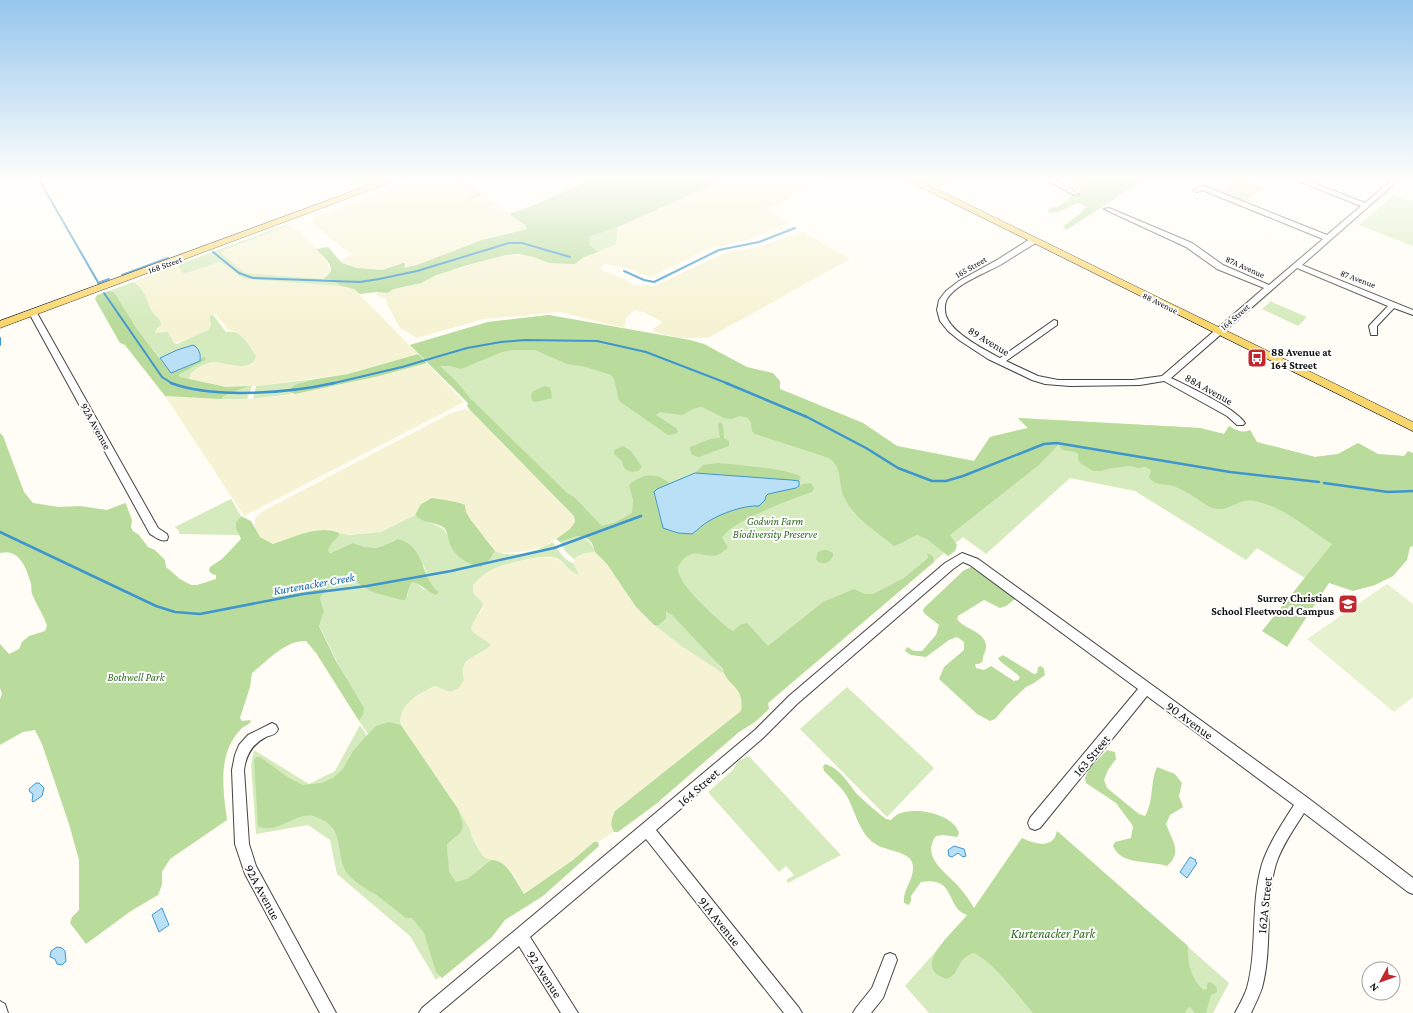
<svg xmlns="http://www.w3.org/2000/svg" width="1413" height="1013" viewBox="0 0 1413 1013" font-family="'Crimson Pro',serif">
<rect width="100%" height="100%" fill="#fffdf5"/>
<g fill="#f6f3d4">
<polygon points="422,178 454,178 474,195 470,200 483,194 525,225 527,229 482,240 417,265 404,268 401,263 381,270 357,268 342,263 341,260 353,254 347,251 312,223 312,220 316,216"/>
<polygon points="723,178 835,178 815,187 796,192 785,202 771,208 768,211 789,222 748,240 710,248 650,277 626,268 604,264 600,270 625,279 632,285 654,286 727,252 762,246 803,232 850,259 708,338 679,338 657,333 653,331 653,329 663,322 643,312 635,310 626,317 624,328 560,312 483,319 417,338 400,328 388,306 386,299 379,297 377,294 377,292 386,293 394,289 421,283 445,272 506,255 529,256 549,263 575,264 584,257 617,243 618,227 620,226 715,183"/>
<polygon points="289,225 300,232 326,259 330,272 324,279 245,273 223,256 221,253 224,250"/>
<polygon points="219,262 226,265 247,279 313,283 341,286 354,289 418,354 348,374 256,386 226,387 189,379 191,373 204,365 213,362 246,366 252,364 255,360 256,356 242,336 228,329 214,312 214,316 211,315 211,326 208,330 186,340 174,343 168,332 155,333 156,330 159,328 151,308 143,291 138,284 133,282 177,265 184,274"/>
<polygon points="427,363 464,402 244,516 165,396 253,399 295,394 379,376"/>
<polygon points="465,409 470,410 574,516 575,522 570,529 544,547 520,552 500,553 495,551 485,537 474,526 466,512 466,508 461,503 450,502 438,499 426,501 421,504 415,515 381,532 344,535 334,531 318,530 274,544 260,537 255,530 255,518 263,511 451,413"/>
<polygon points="595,552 607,564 636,607 657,628 724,674 739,690 742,700 741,711 611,828 614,832 598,842 594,842 573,860 524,894 514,875 501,863 495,860 491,860 484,857 478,849 472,837 470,829 401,725 401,714 408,703 424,691 435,686 450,692 464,665 474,655 487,649 471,629 473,621 482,610 478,598 472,593 473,585 481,577 489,571 513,562 535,558 555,557 578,575 573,563 576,557 585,553"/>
</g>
<g fill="#d5ebbd">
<polygon points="454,178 461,178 483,194 465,202 474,195"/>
<polygon points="920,178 976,178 972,180 969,179 964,181 958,178 940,188"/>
<polygon points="1077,178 1097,178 1081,191 1067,185"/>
<polygon points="1240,178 1264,188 1245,202 1220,192"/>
<polygon points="1394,195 1413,202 1413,246 1359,225"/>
<path d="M290,223l-5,4 -61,23 -3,3 24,20 79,6h6l11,7 -94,-7c-12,-3 -18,-14 -28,-17l-35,12 -7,-9z"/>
<polygon points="618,227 616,244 598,252 590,245 589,237"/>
<path d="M133,282c12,6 13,18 19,29 3,6 8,7 9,13l-5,6 -1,3 13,-1 6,11 3,1 31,-14 3,-4 -1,-8 1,-3 3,1 12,16c15,-4 23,14 30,24 -3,18 -31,6 -42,6 -9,1 -16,6 -23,11l-2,6 -9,-2 -1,-1 3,-3 22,-16 -4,2 1,-3 -8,-11 -16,5 -17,8 -23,-29 -23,-37 -5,-1z"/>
<polygon points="1271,301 1272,302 1307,317 1298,326 1262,309"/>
<path d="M549,315l195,58 36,8v8l83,34 34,23 77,15 16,-24 38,-9 -10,-10 182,10 24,6 5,-8c6,4 14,8 21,4l7,12 58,15 23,-3 20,-11 20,11 26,2 -99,122 -48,-30 -11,12 -111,-69 -65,-13 -84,76 -23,-17 -195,166 -358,-358 78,-23z"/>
<polygon points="316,379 300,383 289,392 292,394 253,399 256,386"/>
<polygon points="249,386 252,386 247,399 221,399 224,396"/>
<polygon points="231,499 241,516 236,522 239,535 179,534 179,531 175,527"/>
<path d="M415,515c13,12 31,6 34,26l41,18 5,-8c16,8 44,0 58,-9 5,7 11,19 20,21l6,12c-10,-3 -14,-13 -22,-17 -12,-5 -56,6 -67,13 -7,3 -12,9 -17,14v8l10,10c-2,10 -10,16 -12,26 5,8 14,9 20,16 -12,12 -34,12 -27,35l-5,8 -9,4 -15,-6c-16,7 -38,20 -34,39l-25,1 -8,8 -9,-13 4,-6 -44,-90 5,-14 -4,-13 12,-16 12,-4 10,3 18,11 36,4v-9l4,-5h4l7,7 16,3 -9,-7 -6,-19 -30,-26c-10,8 -26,11 -37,4l-22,9h-7v-3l4,-7 7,-7v-3l10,2 32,-3z"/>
<path d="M577,536c11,3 14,5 18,16l-10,1 -9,4 -1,3 -9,-8 -6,-10z"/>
<path d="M665,612l7,3c12,13 48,44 52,59l-44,-29 -26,-20h5l7,-6z"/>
<polygon points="847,687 934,768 887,817 800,729"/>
<path d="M360,725l88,138 -1,-18c16,-14 19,-15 11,-36l12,20 2,8 6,12 6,8 7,3 -24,19 25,54 -56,47 -26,-44 -73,-62 -7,-34 -22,-15 -52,9 -5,-69 3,-15 55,34 26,-13z"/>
<polygon points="749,756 841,855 788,883 786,880 794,875 786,866 779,872 708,792 733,770 738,761"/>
<path d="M1057,831l172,152 -16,30h-284l-24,-27 69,-78 48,-70c12,6 32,12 35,-7z"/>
</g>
<g fill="#b9dc9c">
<path d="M595,178h128l-11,7 -94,42 -29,10 1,8 8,7 -14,5 -9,7h-4l-22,-1 -16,-6 -14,-3 -13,1 -42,11 -27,9 -16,8 -27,6 -7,4 -10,-1 -17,2 -6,-5 -13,-3 -11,-7h-6c2,-3 6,-5 7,-8 1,-8 -10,-17 -15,-22l12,-2 14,16 15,5 25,2 21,-7h2l-1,5 13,-3 65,-25 45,-11 -2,-4 -16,-11 25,-9z"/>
<polygon points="1097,178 1147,178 1066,230 1063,226 1076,217 1087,207 1078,203 1058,212 1049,213 1049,209 1059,206"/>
<polygon points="109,291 114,292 137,329 171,373 200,361 200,359 204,357 206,358 205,360 182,373 179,375 180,377 226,387 249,386 224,396 221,399 165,396 125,345 120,343 95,299 97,295"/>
<path d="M549,315l141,25 14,4 43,23 26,6 7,8v8l83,34 34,23 77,15 16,-24 38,-9 -10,-10 182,10 24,6 5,-8c6,4 14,8 21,4l7,12 58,15 23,-3 20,-11 20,11 26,2 4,-5 5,2v93l-3,1 -3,13 -14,16 -18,9 -22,6 -24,-8 -42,64 -25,-16 70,-87c-24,-15 -49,-38 -78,-43 -15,-3 -23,9 -36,8 -12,-1 -21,-12 -32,-17 -5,-3 -12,-6 -17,-7 -9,-1 -13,0 -20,-7l2,-8 -6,-3 -7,1 -8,-2 -18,2 -11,3h-8l-13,-8 -2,-3v-6c-6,-6 -17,1 -19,-10l-20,21 -89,70 7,10 -2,6 -7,5 -21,-17 -10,-4c-8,3 -16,9 -23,11 -18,-15 -38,-26 -49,-47 -8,-15 -1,-35 -19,-42l-71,-23 -3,-3 -1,-8 -3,-5 -8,-2 -9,3 -7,-1 -22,-11 -7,1 -13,7 -22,-3 -4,3 20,13 2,4 -3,2 -7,1 -49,-34 -5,-22 -3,-4 -25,-8 -19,-3 -32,-14h-23l-10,2 -41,17 -12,-3h-9l16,15 15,18 96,94 7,4 28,29 12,-3 18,-10 1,-13 -4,-15c13,-12 29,-13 41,-1l-13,5 -3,5c7,29 5,40 39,40 15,-15 45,-30 66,-28l9,-12 28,-6 7,-4 8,-1 3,5 -2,4c-20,7 -81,29 -90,46l6,9c-16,18 -25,2 -39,8 -4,2 -8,7 -11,11 -4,16 39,52 51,63l4,2 7,-6 7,-2 21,23 55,-44 31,-13 11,5h8l31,-16 24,-20 -1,-5 6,3 1,6 -166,141 1,6 -14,13 -16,10 -83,72 -38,28h-4c-5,-7 -2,-14 1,-21l126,-100c4,-26 -14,-24 -19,-43l-50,-53 -6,-3v7l-7,6h-5l-18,-18 -29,-43 -12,-12 -3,-9 -4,-4 -11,-3 -17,6 -4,-3 14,-10 5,-7 -1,-6 -104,-106 -3,-4 1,-3 -58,-58 78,-23z"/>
<polygon points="418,354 427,363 379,376 295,394 289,392 293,386 300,383 316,379 348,374"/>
<polygon points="544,386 549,387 551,390 552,398 536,402 532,401 531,397 532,392"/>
<polygon points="720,422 723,425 724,438 729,441 729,446 699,457 692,455 690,450 690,447 710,439 720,438 718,425"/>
<path d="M0,433l3,3 21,56 9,11 26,4 21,-1 27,4 18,-7 1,1 6,16 -1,7 2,4 6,4 9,12 7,3 10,10 1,7 14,12 11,6h6l19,-6v-4l-4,-1 -3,-3 1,-4 12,-8 19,-20 -5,-11v-6l5,-6 10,5 9,16 13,7c20,-6 45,-20 66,-11v3l-7,7 -4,7 1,3h2l22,-10 11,4 11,1 8,-2 15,-7c28,7 22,39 41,53l-3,3c-8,-3 -18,-13 -24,-13 -5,6 -3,12 -7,18h-3l-30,-8 -18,-11 -10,-3 -12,4 -12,16 4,13 -5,15 17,35 28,47 -1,7 -4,6 -43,-68 -10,-12c-20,-1 -39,20 -54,32l-2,14 -10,31 2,3 8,-1 1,2c-3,3 -7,4 -10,7 -24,25 -18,60 -14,91l-57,39 -8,13v13l-4,10 -27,16 -45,33 -16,-21 2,-6 7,-7v-50l-10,-36 -27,-80 -7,-14 -12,2 -23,13v-46l2,-5 -2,-6v-44l9,10 10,-5 3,-7 7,-6 16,-5 2,-6c-4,-11 -11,-21 -15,-31 -1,-4 0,-9 -2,-13 -4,-15 -12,-33 -30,-28z"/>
<path d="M623,446l8,5 11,16 -4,4c-8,2 -15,0 -16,-10l-8,-7v-4z"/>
<path d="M718,463c16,2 72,5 83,14l-2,4 -104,-8 8,-8z"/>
<path d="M432,498c6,1 29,4 33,7l1,7 4,7 25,32 -5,8 -9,8c-14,-3 -28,-11 -32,-26 -2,-5 -1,-10 -6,-14 -9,-6 -18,-2 -28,-12l6,-11z"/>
<path d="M823,550h4l6,3v3c-3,8 -13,10 -17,3l2,-7z"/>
<path d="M971,567l42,29 2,3 -9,7 -6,2 -16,-8 -26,16 -1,3c7,10 27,12 29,26 1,4 -2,8 -3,12 0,6 -2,7 -8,7l1,4 8,2 7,-4 23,15 4,-1 2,-2 -2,-3 -18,-14 -2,-3 5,-3 31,19 3,-1 1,-6 3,-1 3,3 1,6 -11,8 -8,4 -17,16 -14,16 -5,2 -13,-7 -38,-35 5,-12 20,-17v-8l-7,-5 -8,3 -23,17 -15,-2 -6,-4 2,-4 7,4h8l14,-16 3,-10 -14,-11 -2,-3 1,-3 39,-37z"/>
<path d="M389,722l12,3 57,84c9,23 5,21 -11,36l2,27 7,10 11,-3 24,-19c15,-2 26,23 33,34l49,-34 21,-18h4l1,4 -56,50 -38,24 -13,17 -50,41 -6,-6 -12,-39 -12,-15h-6l-32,-25c-8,-3 -28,-17 -30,-25 -8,-21 0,-41 -28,-51 -19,-8 -38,19 -58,9l-4,-66 2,-3h4l29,21 14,7 18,-2 12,-5 10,-9 10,-18 15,-17 8,-8z"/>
<path d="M1107,750l8,2 1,7 -8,11 -4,10 3,8 32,26 6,2c9,-15 5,-34 12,-49l18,7 7,9 -3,13 4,11 -13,8 -4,9c6,17 17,28 1,42 -17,-6 -46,0 -54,-20l2,-4 16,-4 2,-12 -17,-23 -30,-20 -1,-5 4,-9z"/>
<path d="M825,764c16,5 22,18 32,30 9,9 19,17 29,25l5,1c2,-2 5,-5 7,-6 17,-8 56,0 61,19l-2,4 -14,-2 -7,1c-16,21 11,37 23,51 6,7 11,14 15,21l48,-70c12,6 32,12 35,-7l131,115c-1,16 3,34 16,44l3,-1v-5l2,-2c6,2 8,4 8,10l-6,3 -5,18h-11l-5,-6 -3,2 -2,4h-152c-12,-14 -43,-55 -60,-60 -18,7 -12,20 -26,26 -39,-11 9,-49 20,-64 -22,-7 -10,-39 -46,-33l-10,14v5l-2,4 -5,-2c-2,-14 13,-26 8,-41 -3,-10 -27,-12 -35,-17 -19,-11 -21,-35 -32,-52 -6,-8 -14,-15 -21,-22l-1,-4z"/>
</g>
<polygon fill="#e6f2cf" points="1387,584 1413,604 1413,697 1394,712 1307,639"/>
<g fill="#b9e0f7" stroke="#3f96cf">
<path d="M193,345c6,3 8,9 7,16l-29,12 -11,-15 17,-8z"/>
<path d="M695,473l96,7 8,1v5l-3,2 -28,6 -2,2 -1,4 -6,6c-14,-1 -37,7 -50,15 -6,3 -11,9 -17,13l-14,-1 -15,-5 -9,-36 3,-3z"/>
<polygon points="36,783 39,783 44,788 42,796 33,802 32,801 33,794 30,792 29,789"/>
<polygon points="954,846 964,849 966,856 963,857 958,853 952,857 949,856 948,850"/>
<polygon points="1190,857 1196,860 1195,861 1197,863 1187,878 1180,872"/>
<polygon points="162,908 169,925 159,932 152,915"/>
<polygon points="57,947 62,948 65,951 66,961 62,965 57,964 55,959 50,957 51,951"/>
</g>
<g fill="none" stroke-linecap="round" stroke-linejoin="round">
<g stroke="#3f96cf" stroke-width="2">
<polyline points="38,178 99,284"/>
<polyline points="213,252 239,273 253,278 360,282 379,279 417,271 509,243 522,243 570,257"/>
<polyline points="624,271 644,280 654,282 719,250 759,242 795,228"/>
<polyline points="122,275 168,258"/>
<polyline points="98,283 109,279"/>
<polyline points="104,293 162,377 173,384"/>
<polyline points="0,338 0,345"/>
<polyline points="330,384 402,367 467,348 501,342 525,340 597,341 646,352 729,384"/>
</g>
<g stroke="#3f96cf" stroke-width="2.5">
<path d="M171,383c42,16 119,10 163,0"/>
<polyline points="726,383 807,417 866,448 898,468 932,481 946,481 963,476 1044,444 1057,443 1230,472 1319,482"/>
<polyline points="1324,483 1388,492 1413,491"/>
<polyline points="0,532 156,606 175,612 200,614 303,594 367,586 451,571 554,548 641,516"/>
</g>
<g stroke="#444" stroke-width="2">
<g id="minor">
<polygon points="1043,178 1052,178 1079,194 1074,195"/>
<path d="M1291,178h10l64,25 29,-25h7l-99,87 111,45v5l-19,-7 -17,18v9h-6l-2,-9 19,-20 -91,-38 -126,110c18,9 63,29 74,45l-2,2h-6l-10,-9 -63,-35 -24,4 -70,1 -25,-2 -13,-4 -44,-21 -29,-19 -11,-9 -8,-10 -3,-11 2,-10 7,-9 13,-10 38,-21 33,-21h6v4c-12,7 -23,14 -34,21 -16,9 -45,19 -55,35 -3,5 -3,15 1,21 8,15 37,30 52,38l54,-38 3,1v4l-51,36 32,15 20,4h75l29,-4 102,-88 -47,-19 -31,-22 -82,-38 5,-1 83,35 31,22 46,20 54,-46 -121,-49 -5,2 -3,-2 6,-4h4l123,49 34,-29z"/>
<path d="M30,311h3l4,2 121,215 9,6 1,3 -1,3c-7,2 -11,-3 -17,-6l-121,-221z"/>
<path d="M962,553l16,6 330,239 105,80v16l-5,-2 -104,-79c-10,16 -22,32 -28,51 -12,40 -3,83 -14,124 -3,8 -7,17 -11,25h-16c4,-8 9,-16 12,-25 11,-40 3,-83 15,-124 7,-21 20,-40 32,-59l-147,-109 -107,132 -5,2 -5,-2 -2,-5 2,-5 108,-129 -168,-124 -7,-3 -10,7 -156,135 -34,34 -107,92 143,178 3,5h-18l-138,-174 -116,98 48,76h-17l-42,-67 -80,67h-20l3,-5 333,-278 34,-34 156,-133z"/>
<path d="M272,723l4,2 2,4c-2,6 -7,6 -12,8 -14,7 -20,18 -22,33l5,74 7,22 80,147h-16l-75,-139 -10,-30 -3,-74 3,-15 4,-10 9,-10z"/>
<polygon points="890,953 895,955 897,960 883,998 871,1013 853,1013 856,1008 872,988 885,955"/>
<polygon points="0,1001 5,1004 8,1013 0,1013"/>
</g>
</g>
<g stroke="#222" stroke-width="1">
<g id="major">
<polygon points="389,178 402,178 0,328 0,321"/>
<polygon points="903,178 914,178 1413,422 1413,431"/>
</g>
</g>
<use href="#minor" fill="#fff" fill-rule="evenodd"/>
<use href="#major" fill="#f9d66b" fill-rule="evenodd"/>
</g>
<linearGradient id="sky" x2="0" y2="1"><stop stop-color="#95c6ee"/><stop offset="0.56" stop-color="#fffefa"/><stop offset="1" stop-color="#fffefa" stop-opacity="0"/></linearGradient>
<rect width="1413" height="320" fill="url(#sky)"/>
<defs>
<g id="bus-square" transform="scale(1)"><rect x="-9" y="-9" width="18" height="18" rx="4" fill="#c4262e" stroke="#fff"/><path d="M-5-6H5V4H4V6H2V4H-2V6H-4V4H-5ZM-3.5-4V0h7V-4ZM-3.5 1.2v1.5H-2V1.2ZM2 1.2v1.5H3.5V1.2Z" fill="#fff"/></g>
<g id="school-square" transform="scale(1)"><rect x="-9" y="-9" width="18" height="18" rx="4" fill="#c4262e" stroke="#fff"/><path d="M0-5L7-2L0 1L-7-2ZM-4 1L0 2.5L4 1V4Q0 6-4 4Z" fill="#fff"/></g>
</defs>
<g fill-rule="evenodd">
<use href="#bus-square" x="1257" y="358"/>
<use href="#school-square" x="1348" y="604"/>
</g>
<g text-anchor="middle" stroke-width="4" stroke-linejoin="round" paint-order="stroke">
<g font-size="9" fill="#111" stroke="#fff">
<text transform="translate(165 265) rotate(-20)" y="3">168 Street</text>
<text transform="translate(971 267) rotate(-30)" y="3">165 Street</text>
<text transform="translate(1245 267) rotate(24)" y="3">87A Avenue</text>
<text transform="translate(1358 279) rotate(20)" y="3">87 Avenue</text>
<text transform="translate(1160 303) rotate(26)" y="3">88 Avenue</text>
<text transform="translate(1235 317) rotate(-41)" y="3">164 Street</text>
</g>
<g font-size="11" fill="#111" stroke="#fff">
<text transform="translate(989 341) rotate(31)" y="4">89 Avenue</text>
<text transform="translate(1209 389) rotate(29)" y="4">88A Avenue</text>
<text transform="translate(96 426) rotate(61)" y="4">92A Avenue</text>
</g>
<g font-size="11" font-weight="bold" fill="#111" stroke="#fff" text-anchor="start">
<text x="1271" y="356">88 Avenue at<tspan x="1271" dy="13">164 Street</tspan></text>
<text x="1334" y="602" text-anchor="end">Surrey Christian<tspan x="1334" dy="13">School Fleetwood Campus</tspan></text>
</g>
<g font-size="11" font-style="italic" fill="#2f6b1f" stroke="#fff">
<text x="775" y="525">Godwin Farm<tspan x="775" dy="13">Biodiversity Preserve</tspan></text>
<text x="136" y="681">Bothwell Park</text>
</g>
<g font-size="12" font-style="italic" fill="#1768a6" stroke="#fff">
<text transform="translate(314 584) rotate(-10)" y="4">Kurtenacker Creek</text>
</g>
<g font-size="13" fill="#111" stroke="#fff">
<text transform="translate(1190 720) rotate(36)" y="5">90 Avenue</text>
<text transform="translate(1091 755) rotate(-50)" y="5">163 Street</text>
<text transform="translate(698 787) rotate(-41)" y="5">164 Street</text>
<text transform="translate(263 892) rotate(62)" y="5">92A Avenue</text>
<text transform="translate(1264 905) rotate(-84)" y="5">162A Street</text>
<text transform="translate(720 921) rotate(51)" y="5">91A Avenue</text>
<text transform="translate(545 974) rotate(57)" y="5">92 Avenue</text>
</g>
<g font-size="13" font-style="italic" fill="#2f6b1f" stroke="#fff">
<text x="1053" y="938">Kurtenacker Park</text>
</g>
</g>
<g transform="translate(1381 981) rotate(229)"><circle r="19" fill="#ffffff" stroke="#a0a0a0"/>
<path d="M0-3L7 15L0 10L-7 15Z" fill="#c4262e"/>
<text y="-6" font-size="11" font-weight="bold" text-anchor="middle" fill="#111111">N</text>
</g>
</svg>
